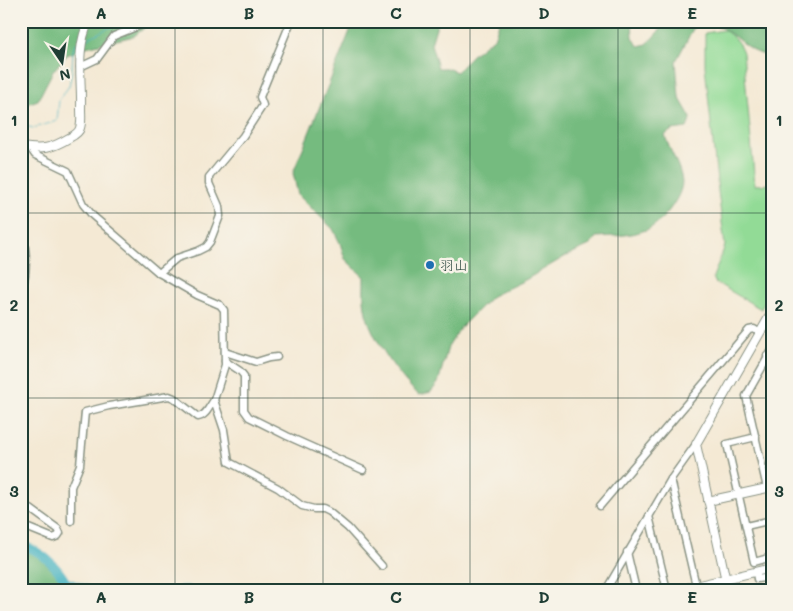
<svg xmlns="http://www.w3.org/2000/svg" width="793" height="611" viewBox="0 0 793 611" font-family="Mali,'Klee One',sans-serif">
<rect width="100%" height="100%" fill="#f7f3e8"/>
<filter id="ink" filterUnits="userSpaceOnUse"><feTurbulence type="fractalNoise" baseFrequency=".02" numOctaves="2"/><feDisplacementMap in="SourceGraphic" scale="10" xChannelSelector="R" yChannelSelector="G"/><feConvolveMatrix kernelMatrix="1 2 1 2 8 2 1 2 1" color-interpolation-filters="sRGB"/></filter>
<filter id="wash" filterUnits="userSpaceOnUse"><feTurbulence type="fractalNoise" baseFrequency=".0096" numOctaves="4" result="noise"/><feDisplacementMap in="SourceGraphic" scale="20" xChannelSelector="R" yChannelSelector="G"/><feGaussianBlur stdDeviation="1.12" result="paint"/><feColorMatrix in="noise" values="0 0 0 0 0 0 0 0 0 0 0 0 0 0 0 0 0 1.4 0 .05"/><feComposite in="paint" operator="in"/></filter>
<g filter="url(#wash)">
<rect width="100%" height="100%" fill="#f4e9d4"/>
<path fill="#92db96" stroke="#588c65" d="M724,30c9,6 16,13 19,23l12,132 17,-1v105l-11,20 -46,-27 -2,-5 12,-31 -7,-55 -13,-125v-33z"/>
<g fill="#75bb7f" stroke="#4a7c5a">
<polygon points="21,21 153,21 134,36 86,47 67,55 53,71 38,100 21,106"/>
<path d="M354,21h84l-7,23 7,24h8l11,4 15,-17 22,-17 6,-17h132l1,16 5,9 9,-2 21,-23h104v34c-22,3 -39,-27 -61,-31 -5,-1 -11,1 -16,1l-19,36 3,36 12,21 -4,10 -15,2 -7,5c4,16 16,31 17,47 0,16 -22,43 -36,48 -17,6 -33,6 -50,7l-6,8 -24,11 -39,23 -35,17 -31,31 -13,20 -10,36 -7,9 -12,3c-19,-16 -51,-62 -54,-87 -2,-10 -1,-21 -1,-31l-19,-18 -5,-16 -7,-14 -35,-34 -5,-22z"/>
<polygon points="21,541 54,571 83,590 21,590"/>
</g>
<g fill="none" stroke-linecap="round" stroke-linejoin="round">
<g stroke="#47b4c2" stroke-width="1">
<polyline points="87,39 108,28 137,21"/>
<polyline points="21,125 33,128 57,121 59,100 69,86 72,70 73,51 75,44 78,43"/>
</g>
<g stroke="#47b4c2" stroke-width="9">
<path d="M21,545c19,5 35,20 45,37l22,8"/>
<polyline points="181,590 188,590"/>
</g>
</g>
</g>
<g filter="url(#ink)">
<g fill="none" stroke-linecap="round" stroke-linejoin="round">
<g stroke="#8a9384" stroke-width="9">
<g id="minor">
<polyline points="80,67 97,59 114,36 151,21"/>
<polyline points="30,148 35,155 68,171 83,204 93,216 159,273 197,295 220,305 224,310 225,365 214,400 224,430 229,462 278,488 302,506 314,509 323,509 329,512 348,528 382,566"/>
<path d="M21,234c7,13 6,43 0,57"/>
<polyline points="159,273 177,258 198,251 206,247 210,242 220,216 219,206 209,183 209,177 243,136 263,105 260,97 262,92 291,21"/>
<polyline points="225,352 256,362 269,358 277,357"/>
<polyline points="767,356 772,373"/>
<polyline points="225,361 240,371 244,376 244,410 249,417 287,436 363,470"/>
<polyline points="756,437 727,444 754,562 772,557"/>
<polyline points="671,479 697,590"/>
<polyline points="767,488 746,396 772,350"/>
<polyline points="21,502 58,529 60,533 58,536 53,538 21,525"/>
<polyline points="600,506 749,330 754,329 760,333"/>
<polyline points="649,516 667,590"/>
<path d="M71,521v-34l9,-22 5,-53 24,-6 60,-10 5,2 24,19c8,-1 11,-10 16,-17"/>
<polyline points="746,526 772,520"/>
<polyline points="627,552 636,590"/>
<polyline points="756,572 757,579 772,577"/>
<polyline points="606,590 671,479 696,444"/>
</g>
</g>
<g stroke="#8a9384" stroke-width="10">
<g id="tertiary">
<path d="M21,147c21,3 30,2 48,-9 4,-2 10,-5 11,-10 2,-6 1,-13 1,-19 1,-30 -6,-60 8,-88"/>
<polyline points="708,501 772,487"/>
<polyline points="678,590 772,568"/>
<polyline points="728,590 696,444 772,312"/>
</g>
</g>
<use href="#minor" stroke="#fff" stroke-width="6"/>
<use href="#tertiary" stroke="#fff" stroke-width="8"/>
</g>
</g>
<path fill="none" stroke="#1f3d34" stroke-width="1" stroke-opacity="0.55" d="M175,21v569M323,21v569M470,21v569M618,21v569M21,213h751M21,398h751"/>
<circle fill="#1f6fb2" stroke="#f7f3e8" stroke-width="2" cx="430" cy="265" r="5"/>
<g text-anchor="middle" stroke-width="5" stroke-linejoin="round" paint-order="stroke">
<g font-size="14" fill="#1f3d34" stroke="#f7f3e8" text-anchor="start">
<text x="440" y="270">羽山</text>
</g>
</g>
<rect width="793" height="611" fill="none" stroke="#f7f3e8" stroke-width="55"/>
<g transform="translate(62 62) rotate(167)" stroke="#f7f3e8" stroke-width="4" paint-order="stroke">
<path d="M0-4L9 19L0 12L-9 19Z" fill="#1f3d34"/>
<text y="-8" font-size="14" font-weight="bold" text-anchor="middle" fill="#1f3d34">N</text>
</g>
<rect x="28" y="28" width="738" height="556" fill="none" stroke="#1f3d34" stroke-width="2"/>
<g font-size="16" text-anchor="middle" font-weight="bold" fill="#1f3d34">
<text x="101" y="19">A</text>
<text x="249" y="19">B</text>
<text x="396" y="19">C</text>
<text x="544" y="19">D</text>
<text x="692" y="19">E</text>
<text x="14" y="126">1</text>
<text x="779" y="126">1</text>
<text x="14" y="311">2</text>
<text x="779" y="311">2</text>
<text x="14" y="497">3</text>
<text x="779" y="497">3</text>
<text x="101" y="603">A</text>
<text x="249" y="603">B</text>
<text x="396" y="603">C</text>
<text x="544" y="603">D</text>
<text x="692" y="603">E</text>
</g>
</svg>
